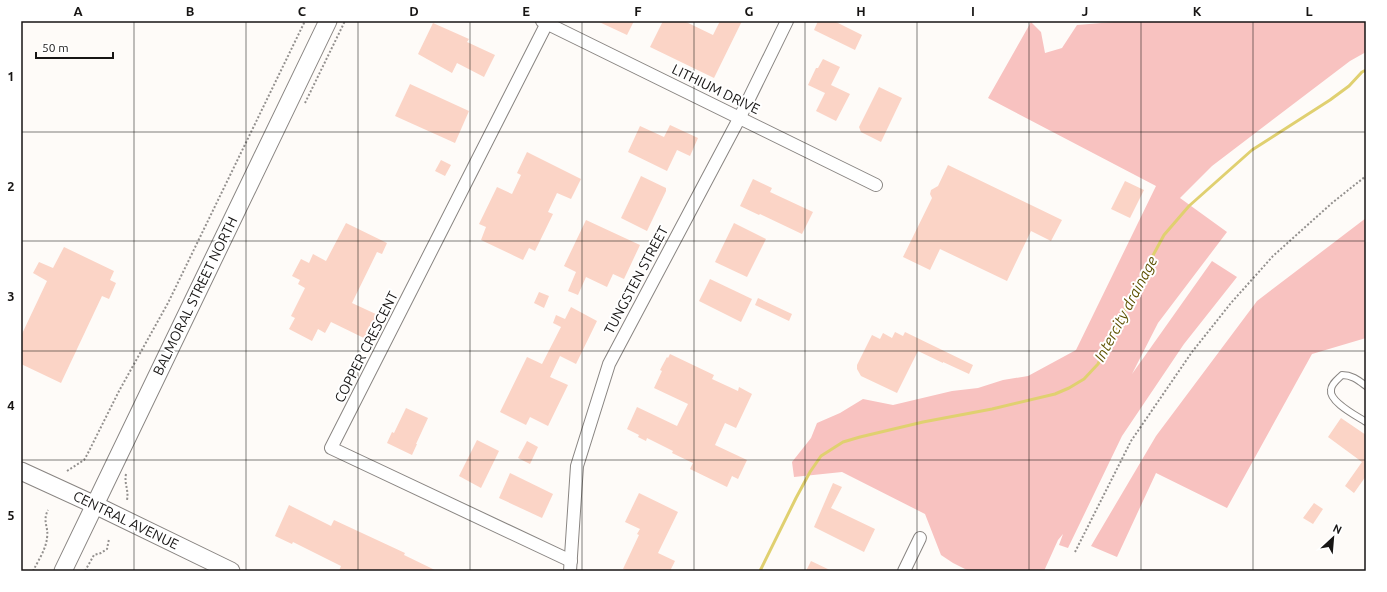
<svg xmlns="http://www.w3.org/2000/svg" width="1387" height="592" viewBox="0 0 1387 592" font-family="Ubuntu,sans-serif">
<rect width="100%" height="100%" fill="#fefbf8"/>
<g fill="#f8c2c0">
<polygon points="1126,21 1366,21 1366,52 1350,61 1212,166 1180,198 1227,232 1158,323 1132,374 1212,261 1237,277 1184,344 1122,436 1068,548 1059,545 1063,534 1058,540 1044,571 969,571 953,563 941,555 925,514 842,472 794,477 792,462 811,438 817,423 840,413 863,399 893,405 952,391 978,388 1003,380 1028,376 1076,350 1156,186 988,98 1031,22 1041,32 1045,53 1062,48 1077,25"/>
<polygon points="1366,218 1366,338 1312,354 1227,508 1156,473 1117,557 1091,546 1156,436 1257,301"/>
</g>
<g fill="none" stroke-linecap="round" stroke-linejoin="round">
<polyline stroke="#e0d070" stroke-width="3" points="760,571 796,498 810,472 821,456 843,442 860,437 923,422 992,409 1055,394 1069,388 1084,379 1098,364 1137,285 1164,235 1189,206 1252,150 1330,100 1349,86 1362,72 1366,70"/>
</g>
<g fill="#fbd4c6">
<polygon points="597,21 634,21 627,35"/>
<polygon points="663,21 684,21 713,35 720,21 742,21 714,78 650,47"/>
<polygon points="818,21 834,21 862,35 855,50 814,30"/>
<polygon points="433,23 469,39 467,42 495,55 484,77 457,63 452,73 418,54"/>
<polygon points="823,59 840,67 831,85 850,94 836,121 816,111 825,93 808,85 816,68 818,68"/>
<polygon points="410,84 469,111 455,143 395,116"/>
<polygon points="879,87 902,98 881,142 861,132 859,127"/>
<polygon points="670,125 698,138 690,156 677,150 667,171 628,152 640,126 664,137"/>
<polygon points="527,152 581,179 571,199 557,193 548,212 553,214 535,251 529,248 523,260 481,240 486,227 479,224 497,187 512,194 521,175 517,173"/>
<polygon points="441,160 451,165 445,176 435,171"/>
<polygon points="948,165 1062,220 1051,241 1031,231 1007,281 940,249 930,270 903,257 932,198 930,194 931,190 938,186"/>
<polygon points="641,176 666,188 666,191 647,231 621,218"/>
<polygon points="753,179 772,188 770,192 813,212 802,234 760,214 759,215 740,206"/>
<polygon points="1125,181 1144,190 1130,218 1111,209"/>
<polygon points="586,220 640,245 624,279 613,274 607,287 586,277 578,295 568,291 576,272 564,266"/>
<polygon points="346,223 387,243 382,254 377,252 352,303 380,316 368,340 331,322 325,333 318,329 312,341 289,329 295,318 291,316 305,288 298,284 300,280 292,276 301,259 309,263 313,254 326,261"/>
<polygon points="734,223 766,239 747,277 715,262"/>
<polygon points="64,247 114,271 110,280 116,283 109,299 102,296 61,383 21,364 21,336 47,281 33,273 39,262 53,268"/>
<polygon points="710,279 752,299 741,322 699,301"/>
<polygon points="539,292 549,296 544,308 534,303"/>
<polygon points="758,298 792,314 789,321 755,305"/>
<polygon points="571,307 597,321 576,364 560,356 550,377 568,385 548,426 530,417 526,425 500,412 527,357 542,364 561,327 553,323 556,315 565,319"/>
<polygon points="895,332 903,336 905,332 973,365 969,374 943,362 943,363 918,351 897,393 861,376 857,369 857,365 872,335 880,339 883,333 892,338"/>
<polygon points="670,354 714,375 712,379 738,391 739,387 752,394 736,428 725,423 715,445 747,460 738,479 732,476 727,487 690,469 693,463 672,453 673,451 647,438 646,441 638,437 639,435 627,429 637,407 677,426 688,404 654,388 662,371 660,370 667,357 668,358"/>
<polygon points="406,408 428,418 416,444 417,444 412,455 387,443 392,432 394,433"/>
<polygon points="1341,418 1366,435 1366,476 1354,493 1345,486 1362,462 1328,437"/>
<polygon points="477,440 499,451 481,488 459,476"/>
<polygon points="527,441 538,447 530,464 518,458"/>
<polygon points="510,473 553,494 542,518 499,498"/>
<polygon points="833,483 842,487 831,508 875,529 864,552 814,527"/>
<polygon points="639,493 678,512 658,553 675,561 670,571 628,571 623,569 639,535 637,534 640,529 625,522"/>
<polygon points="1314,503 1323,509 1313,524 1303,518"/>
<polygon points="289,505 331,526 334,520 405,553 404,555 437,571 339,571 341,566 293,542 292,544 275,536"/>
<polygon points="811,561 832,571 806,571"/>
</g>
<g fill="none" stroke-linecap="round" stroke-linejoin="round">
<g stroke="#898582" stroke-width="8">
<path id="lane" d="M1366,386c-8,-6 -14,-11 -24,-11 -4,4 -11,9 -11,15 -2,12 26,26 35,32"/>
</g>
<g stroke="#898582" stroke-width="14">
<g id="street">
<polyline points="542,21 876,185"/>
<polyline points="547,23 331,448 571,561"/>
<polyline points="570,571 577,466 609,364 740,117 787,21"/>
<polyline points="904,571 920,538"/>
</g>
</g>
<g stroke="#898582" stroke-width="19">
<g id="secondary">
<polyline points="21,471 95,505 231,571"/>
<polyline points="63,571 328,21"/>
</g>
</g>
<g stroke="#93908e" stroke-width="2" stroke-dasharray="2 2" stroke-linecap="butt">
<polyline points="305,103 345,21"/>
<polyline points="67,471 84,460 87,455 119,391 168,303 305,21"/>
<path d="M126,474c-2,10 3,16 1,26"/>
<polyline points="1075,552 1131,441 1192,352 1231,303 1273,256 1332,203 1366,176"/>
<path d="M33,571c5,-10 13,-22 14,-33 2,-11 -5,-16 1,-28"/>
<polyline points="85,571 94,555 101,553 107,549 109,539"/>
</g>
<use href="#lane" stroke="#fff" stroke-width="6"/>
<use href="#street" stroke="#fff" stroke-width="12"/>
<use href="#secondary" stroke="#fff" stroke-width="17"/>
</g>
<path fill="none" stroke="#171514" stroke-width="1" stroke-opacity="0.55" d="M134,21v550M246,21v550M358,21v550M470,21v550M582,21v550M694,21v550M805,21v550M917,21v550M1029,21v550M1141,21v550M1253,21v550M21,132h1345M21,241h1345M21,351h1345M21,460h1345"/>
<g text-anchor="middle" stroke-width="4" stroke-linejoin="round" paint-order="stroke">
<g font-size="14" fill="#171514" stroke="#fff">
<text transform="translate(716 89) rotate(26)" y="5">LITHIUM DRIVE</text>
<text transform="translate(636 280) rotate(-62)" y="5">TUNGSTEN STREET</text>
<text transform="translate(195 296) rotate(-64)" y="5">BALMORAL STREET NORTH</text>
<text transform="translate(366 347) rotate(-63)" y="5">COPPER CRESCENT</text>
<text transform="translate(126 520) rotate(26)" y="5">CENTRAL AVENUE</text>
</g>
<g font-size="15" font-style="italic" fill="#5e5203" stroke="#fff">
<text transform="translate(1126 309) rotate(-62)" y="5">Intercity drainage</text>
</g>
</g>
<rect width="1387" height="592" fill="none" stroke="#ffffff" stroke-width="44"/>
<g transform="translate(1333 538) rotate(26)" stroke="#ffffff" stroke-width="3" paint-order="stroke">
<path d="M0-3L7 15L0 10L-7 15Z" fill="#171514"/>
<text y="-6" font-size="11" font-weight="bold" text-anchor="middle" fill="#171514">N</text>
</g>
<path d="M36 52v6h77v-6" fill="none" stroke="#171514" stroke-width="2"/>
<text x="42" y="52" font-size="12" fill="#171514" stroke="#ffffff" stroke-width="3" paint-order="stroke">50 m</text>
<rect x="22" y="22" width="1343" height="548" fill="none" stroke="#171514" stroke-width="1.5"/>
<g font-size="13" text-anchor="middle" font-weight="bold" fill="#171514">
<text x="78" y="16">A</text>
<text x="190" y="16">B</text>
<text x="302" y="16">C</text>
<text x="414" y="16">D</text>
<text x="526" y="16">E</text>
<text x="638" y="16">F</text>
<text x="749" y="16">G</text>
<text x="861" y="16">H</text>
<text x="973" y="16">I</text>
<text x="1085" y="16">J</text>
<text x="1197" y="16">K</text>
<text x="1309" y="16">L</text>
<text x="11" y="81">1</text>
<text x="11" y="191">2</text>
<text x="11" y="301">3</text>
<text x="11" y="410">4</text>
<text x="11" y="520">5</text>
</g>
</svg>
